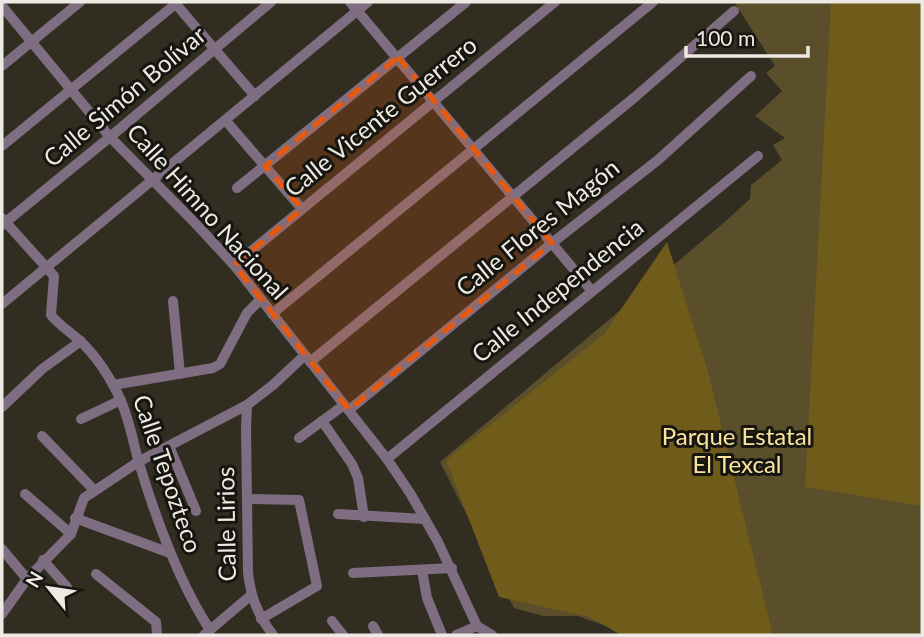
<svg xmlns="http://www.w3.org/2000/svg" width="924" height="637" viewBox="0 0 924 637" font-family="Lato,sans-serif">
<rect width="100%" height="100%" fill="#312d21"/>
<polygon fill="#5a4e2b" points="734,2 922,2 922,635 631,635 578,616 543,616 514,608 440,462 720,226 750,199 751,185 782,160 773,145 785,138 755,116 782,91 766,73 775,66"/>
<g fill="#6f5b1a">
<polygon points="831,2 922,2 922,506 805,487"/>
<polygon points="667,242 708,372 773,635 621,635 590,617 499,597 446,460 604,334"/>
</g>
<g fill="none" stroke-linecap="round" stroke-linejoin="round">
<g stroke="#7f6d81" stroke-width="10">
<polyline points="174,2 255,96"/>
<polyline points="350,2 591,290"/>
<polyline points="2,6 110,137 195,223 234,265 387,459 410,493 438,542 477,626 492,635"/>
<polyline points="2,66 80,2"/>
<polyline points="226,121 302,209"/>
<polyline points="2,146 178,2"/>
<polyline points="237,188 466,2"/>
<path d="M2,218l52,58 -3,39c8,10 18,16 28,25 17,15 33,40 42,61 9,21 12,41 18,62 17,56 39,118 71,167"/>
<polyline points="2,225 110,137 271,2"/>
<polyline points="234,265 555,2"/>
<polyline points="173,301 180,374"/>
<polyline points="2,304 368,2"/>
<polyline points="272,314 653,2"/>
<polyline points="310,362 635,97 734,11"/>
<polyline points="113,385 213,368 220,364 247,313 261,299"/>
<path d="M247,405l-1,24 2,144c3,25 10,42 25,62"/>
<polyline points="2,407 42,369 81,341"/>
<polyline points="349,410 552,243 658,160 751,76"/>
<polyline points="81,419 121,400"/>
<polyline points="322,421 352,464 358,478 364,517"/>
<polyline points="42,436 94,490"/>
<polyline points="299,438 344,405"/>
<polyline points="169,446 196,511"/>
<polyline points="387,459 758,156"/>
<polyline points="25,494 71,534"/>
<polyline points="248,499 299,500 317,586 261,619"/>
<polyline points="338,514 425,519"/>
<polyline points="75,518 170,553"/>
<polyline points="2,549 27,579"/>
<polyline points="43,560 67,587"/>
<polyline points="422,570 427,598 442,635"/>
<polyline points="353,573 452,568"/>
<polyline points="96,574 156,622 157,635"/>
<polyline points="2,614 27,579 71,534 84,498 138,462 247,405 273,385 305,355"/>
<polyline points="332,621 343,635"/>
<polyline points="373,626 378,635"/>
<polyline points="204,635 250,596"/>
<polyline points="456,635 477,626"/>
</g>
</g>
<path fill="#e8590c" fill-opacity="0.2" stroke="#e8590c" stroke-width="5" stroke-dasharray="14 9" stroke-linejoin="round" d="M398,57l154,186 -203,167 -115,-145 68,-56 -37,-43z"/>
<g text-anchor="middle" stroke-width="6" stroke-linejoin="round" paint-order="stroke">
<g font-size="24" fill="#eceae2" stroke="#171510">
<text transform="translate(125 97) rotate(-40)" y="8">Calle Simón Bolívar</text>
<text transform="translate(381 117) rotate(-39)" y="8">Calle Vicente Guerrero</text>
<text transform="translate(207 212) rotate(48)" y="8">Calle Himno Nacional</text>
<text transform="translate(538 228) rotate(-39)" y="8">Calle Flores Magón</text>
<text transform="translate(558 291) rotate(-39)" y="8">Calle Independencia</text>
<text transform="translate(167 474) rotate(71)" y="8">Calle Tepozteco</text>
<text transform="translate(227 524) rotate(-91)" y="8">Calle Lirios</text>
</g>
<g font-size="24" fill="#fae39c" stroke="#171510">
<text x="737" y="445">Parque Estatal<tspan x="737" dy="28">El Texcal</tspan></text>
</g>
</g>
<rect width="924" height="637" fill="none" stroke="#eceae2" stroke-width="7"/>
<g transform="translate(49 588) rotate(300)" stroke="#171510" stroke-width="5" paint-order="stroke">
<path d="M0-5L12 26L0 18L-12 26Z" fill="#eceae2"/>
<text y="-10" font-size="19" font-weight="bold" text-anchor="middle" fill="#eceae2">N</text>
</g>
<path d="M686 46v10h122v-10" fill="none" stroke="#eceae2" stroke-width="3.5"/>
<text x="696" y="46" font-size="21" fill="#eceae2" stroke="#171510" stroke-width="5" paint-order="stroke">100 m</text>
</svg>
